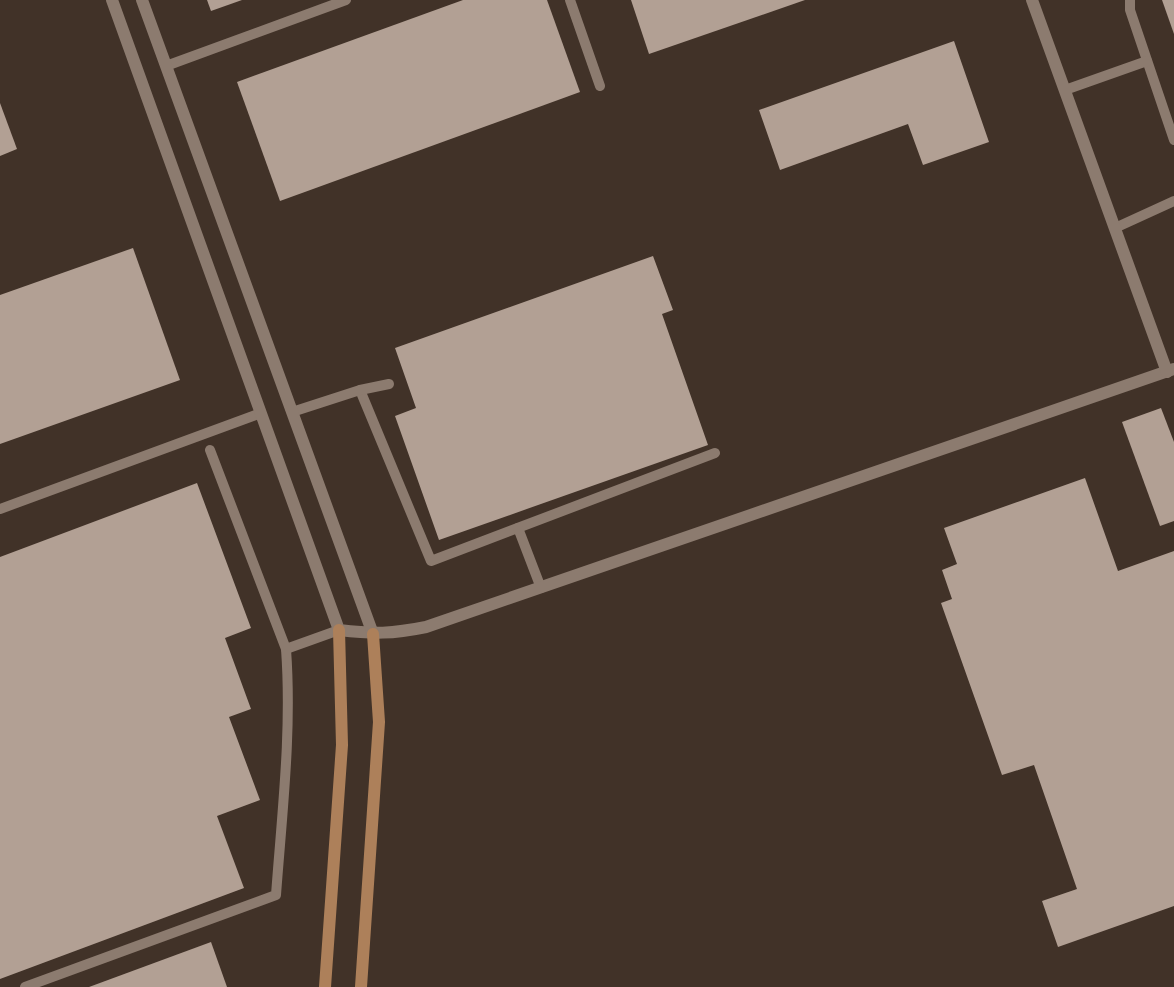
<svg xmlns="http://www.w3.org/2000/svg" width="1174" height="987" viewBox="0 0 1174 987" font-family="'Source Sans 3',sans-serif">
<rect width="100%" height="100%" fill="#413228"/>
<g fill="#b2a094">
<polygon points="207,0 242,0 211,11"/>
<polygon points="463,0 547,0 580,92 280,201 237,82"/>
<polygon points="631,0 805,0 649,54"/>
<polygon points="1162,0 1174,0 1174,34"/>
<polygon points="954,41 989,142 923,165 908,124 780,170 759,110"/>
<polygon points="0,103 17,149 0,156"/>
<polygon points="133,248 180,380 0,444 0,295"/>
<polygon points="653,256 673,310 662,314 708,445 439,540 395,416 416,408 395,348"/>
<polygon points="1161,408 1174,442 1174,521 1160,526 1122,422"/>
<polygon points="1085,478 1118,571 1174,551 1174,906 1058,947 1042,901 1077,889 1034,765 1002,775 941,603 952,599 942,570 957,564 944,528"/>
<polygon points="197,483 251,628 225,638 251,709 229,717 260,800 217,816 244,888 0,979 0,557"/>
<polygon points="211,942 227,987 89,987"/>
</g>
<g fill="none" stroke-linecap="round" stroke-linejoin="round">
<g stroke="#8c7b6f" stroke-width="10">
<polyline points="570,0 600,86"/>
<polyline points="1130,0 1130,10 1174,140"/>
<polyline points="166,66 346,0"/>
<polyline points="1065,90 1147,61"/>
<polyline points="1115,228 1174,201"/>
<polyline points="360,390 431,561 715,453"/>
<polyline points="292,412 360,390 389,384"/>
<polyline points="0,509 261,413"/>
<polyline points="518,528 541,588"/>
<polyline points="286,649 339,630"/>
<path d="M25,987l251,-92c6,-82 16,-164 10,-246l-76,-199"/>
</g>
<g stroke="#8c7b6f" stroke-width="12">
<path d="M112,0l227,630c35,4 53,4 87,-3l748,-258"/>
<polyline points="142,0 373,634"/>
<polyline points="1032,0 1167,372"/>
</g>
<g stroke="#ad805a" stroke-width="12">
<polyline points="325,987 342,745 339,630"/>
<polyline points="361,987 379,722 373,634"/>
</g>
</g>
</svg>
